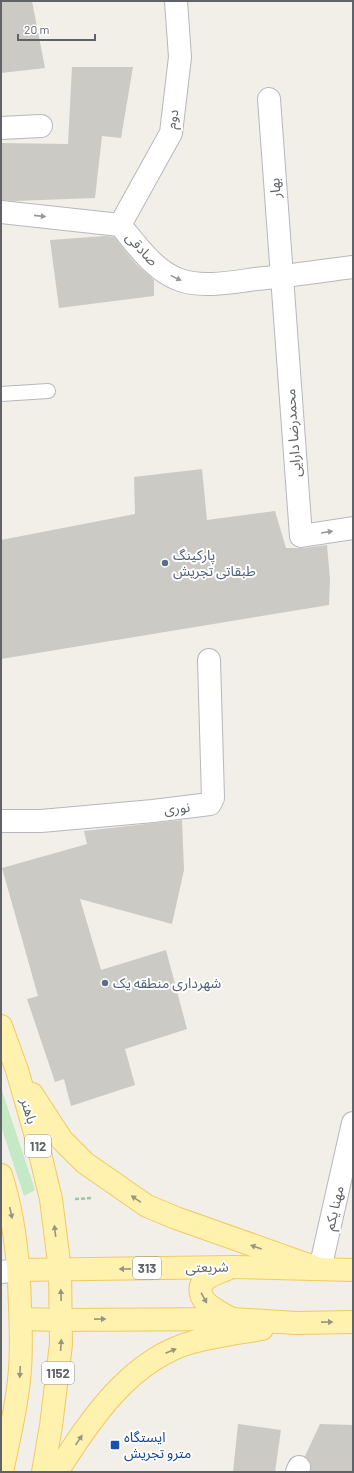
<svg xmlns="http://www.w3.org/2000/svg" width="354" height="1473" viewBox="0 0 354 1473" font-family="Barlow,'Noto Sans Arabic',sans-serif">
<rect width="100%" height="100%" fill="#f1efe8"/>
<polygon fill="#c5e8c5" points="1,1088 35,1190 24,1196 1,1126"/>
<g fill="#cccac5">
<polygon points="1,1 32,1 45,68 1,73"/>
<polygon points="72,67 133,67 121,138 102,136 95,198 14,201 1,200 1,143 68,144"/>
<polygon points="105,236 114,237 137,265 154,280 154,296 59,308 50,240"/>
<polygon points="202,469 207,520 275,511 286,548 303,548 327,545 330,579 329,605 1,659 1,540 135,514 134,477"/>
<polygon points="182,820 184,870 172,924 80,899 101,970 166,950 187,1029 125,1049 135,1085 71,1106 64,1079 55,1082 27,999 38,996 2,868 87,844 84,831"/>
<polygon points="238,1424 281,1430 275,1472 233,1472"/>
<polygon points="320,1424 353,1425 353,1472 310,1472 311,1465 309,1460 305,1456"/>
</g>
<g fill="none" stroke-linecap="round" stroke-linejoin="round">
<g stroke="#b5b8bc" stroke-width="16">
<polyline id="lane" points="1,394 48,391"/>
</g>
<g stroke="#b5b8bc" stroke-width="24">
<g id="street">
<polyline points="269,99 301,536 353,528"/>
<polyline points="1,128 41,126"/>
<path d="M1,212l119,13c17,20 34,46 60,55 22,8 53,2 76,-1 32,-3 65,-8 97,-12"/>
<polyline points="120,225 171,133 180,57 176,1"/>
<polyline points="1,821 41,821 153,811 210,804 213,798 209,660"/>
<polyline points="320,1269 353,1123"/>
<polyline points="297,1472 299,1467"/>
</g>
</g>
<g stroke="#b6babf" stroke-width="24">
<polyline id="secondary" points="1,1272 19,1270"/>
</g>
<g stroke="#f2c960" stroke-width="24">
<g id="primary">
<polyline points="1,1026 17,1070 35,1133 51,1199 60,1270 61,1344 51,1426 43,1472"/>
<polyline points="32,1094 62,1140 85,1163 147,1206 176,1218 320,1269"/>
<path d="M1,1175c14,43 18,87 19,132 1,24 2,49 -1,73 -3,31 -11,62 -17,92"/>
<path d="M227,1269c-11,5 -30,9 -26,25 1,5 5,9 9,12 7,5 14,9 22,13"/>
<polyline points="19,1270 234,1267 353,1270"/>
<polyline points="21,1319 61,1320 232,1319 296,1323 353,1322"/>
<path d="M57,1472c33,-52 73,-113 136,-130 22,-6 46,-9 69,-13"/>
</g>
</g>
<polyline stroke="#9cc7a9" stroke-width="2.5" stroke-dasharray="4 2" stroke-linecap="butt" points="75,1199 92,1198"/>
<use href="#lane" stroke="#fff" stroke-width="14"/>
<use href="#street" stroke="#fff" stroke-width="22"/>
<use href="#secondary" stroke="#fff" stroke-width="22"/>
<use href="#primary" stroke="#fff2af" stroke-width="22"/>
</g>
<defs><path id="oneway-solid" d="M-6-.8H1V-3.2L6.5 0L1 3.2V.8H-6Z"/></defs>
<g fill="#979a9d">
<use href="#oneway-solid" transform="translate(40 216) rotate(6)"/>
<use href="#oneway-solid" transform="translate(176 278) rotate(26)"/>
<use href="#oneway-solid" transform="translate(327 532) rotate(-9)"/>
</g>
<g fill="#979581">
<use href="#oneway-solid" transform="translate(136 1199) rotate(-146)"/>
<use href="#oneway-solid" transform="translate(11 1213) rotate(78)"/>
<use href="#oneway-solid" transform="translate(55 1231) rotate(-97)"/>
<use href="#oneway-solid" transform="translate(256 1247) rotate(-161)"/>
<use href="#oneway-solid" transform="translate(125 1269) rotate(179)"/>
<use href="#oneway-solid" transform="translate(61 1295) rotate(-92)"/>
<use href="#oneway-solid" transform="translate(204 1298) rotate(61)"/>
<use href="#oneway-solid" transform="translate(100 1319) rotate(-1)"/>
<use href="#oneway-solid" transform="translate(327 1322) rotate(-1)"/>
<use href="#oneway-solid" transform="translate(61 1345) rotate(-86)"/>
<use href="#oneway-solid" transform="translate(171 1351) rotate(-23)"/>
<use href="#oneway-solid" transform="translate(20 1372) rotate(93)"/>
<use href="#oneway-solid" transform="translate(79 1440) rotate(-56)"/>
</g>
<g fill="#5c6f8a" stroke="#fff" stroke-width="1.5">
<circle cx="165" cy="563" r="4"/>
<circle cx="105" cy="983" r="4"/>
</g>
<rect fill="#1a4fb4" stroke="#fff" stroke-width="1.5" x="110" y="1440" width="10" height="10" rx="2"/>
<g text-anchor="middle" stroke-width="4" stroke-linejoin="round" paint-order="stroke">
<g fill="#fff" stroke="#8f9295" stroke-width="1">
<rect x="25" y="1135" width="26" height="22" rx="3"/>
<rect x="133" y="1257" width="28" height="22" rx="3"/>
<rect x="42" y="1362" width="32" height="22" rx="3"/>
</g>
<g font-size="13" font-weight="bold" fill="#5f6368">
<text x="38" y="1151">112</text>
<text x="147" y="1273">313</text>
<text x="58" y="1378">1152</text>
</g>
<g font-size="14" fill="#5f6368" stroke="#fff">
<text transform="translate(172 119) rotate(-81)" y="5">دوم</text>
<text transform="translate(275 188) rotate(-94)" y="5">بهار</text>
<text transform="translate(142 249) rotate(47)" y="5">صادقی</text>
<text transform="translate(293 433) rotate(-94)" y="5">محمدرضا دارایی</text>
<text transform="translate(177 808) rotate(-6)" y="5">نوری</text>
<text transform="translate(29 1111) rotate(74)" y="5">باهنر</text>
<text transform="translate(334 1208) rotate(-77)" y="5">مهنا یکم</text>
<text transform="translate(207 1267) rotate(-1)" y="5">شریعتی</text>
</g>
<g font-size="14" fill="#4e5e75" stroke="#fff" text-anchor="start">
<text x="173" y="560">پارکینگ<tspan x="173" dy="16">طبقاتی تجریش</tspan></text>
<text x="113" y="988">شهرداری منطقه یک</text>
</g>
<g font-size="14" fill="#164399" stroke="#fff" text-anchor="start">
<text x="124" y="1442">ایستگاه<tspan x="124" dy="16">مترو تجریش</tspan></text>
</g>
</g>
<rect width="354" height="1473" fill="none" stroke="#5f6368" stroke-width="4"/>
<path d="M18 34v6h77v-6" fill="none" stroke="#5f6368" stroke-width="2"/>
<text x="24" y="34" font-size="12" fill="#5f6368" stroke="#ffffff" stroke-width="3" paint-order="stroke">20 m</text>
</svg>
